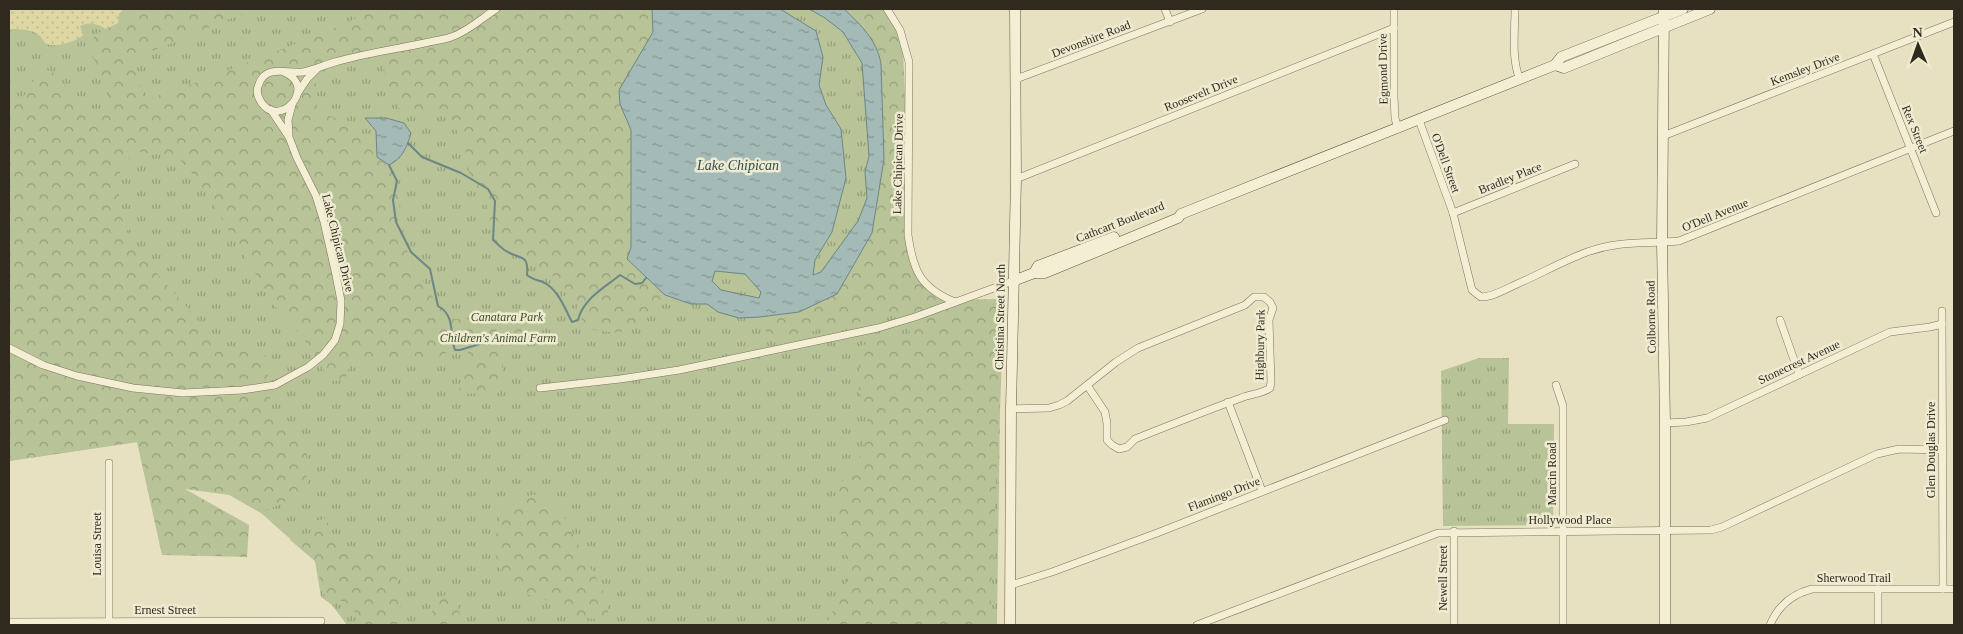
<svg xmlns="http://www.w3.org/2000/svg" width="1963" height="634" viewBox="0 0 1963 634" font-family="Georgia,serif">
<defs>
<pattern id="grass-tufts" width="24" height="20" patternUnits="userSpaceOnUse" patternTransform="scale(1.25)"><rect width="24" height="20" fill="#b8c398"/><path d="M3 7l-1-3M5 7V3M7 7l1-3M15 17l-1-3M17 17v-4M19 17l1-3" fill="none" stroke="#969e7b"/></pattern>
<pattern id="forest-crowns" width="20" height="18" patternUnits="userSpaceOnUse" patternTransform="scale(1.25)"><rect width="20" height="18" fill="#b8c398"/><path d="M2 6a3 3 0 1 1 6 0M12 15a3 3 0 1 1 6 0" fill="none" stroke="#969e7b"/></pattern>
<pattern id="sand-dots" width="8" height="8" patternUnits="userSpaceOnUse" patternTransform="scale(1.25)"><rect width="8" height="8" fill="#dfd7a3"/><path d="M2 2h.1M6 6h.1" fill="none" stroke="#c0b98c" stroke-width="1.8" stroke-linecap="round"/></pattern>
<pattern id="water-ripples" width="26" height="14" patternUnits="userSpaceOnUse" patternTransform="scale(1.25)"><rect width="26" height="14" fill="#a4bab7"/><path d="M2 4q2-2 4 0t4 0M15 11q2-2 4 0t4 0" fill="none" stroke="#869794"/></pattern>
</defs>
<rect width="100%" height="100%" fill="#e7e1c2"/>
<g fill="url(#grass-tufts)">
<polygon points="9,9 887,9 914,261 933,289 961,300 1004,299 1000,411 997,625 347,625 332,605 321,597 315,561 261,513 137,442 9,461"/>
<polygon points="1479,358 1509,358 1508,424 1554,424 1553,525 1443,526 1441,371"/>
</g>
<g fill="url(#forest-crowns)">
<path d="M146,9h114l-31,10 -96,40 11,41 32,-10 140,-54 61,-27h275l1,23 -34,58 1,14 11,26v117l-4,12 38,36 -35,33 -11,5 -26,-3 -11,-10 -7,-20 -19,-22 -31,-19 -19,-8 -13,-11v-11l-8,-29 -15,-22 -6,-36 -17,-26 -49,-8 -10,-19 -7,-36 -43,10 -16,8 -6,11 1,23 8,9 13,5 18,13 21,25 16,13 15,85 24,41 18,23 39,1 30,3 13,10 -3,11 -23,6 -8,43 -40,1 11,-46 -16,1 -20,11 -82,2 -6,18 -14,1 -30,-46 -19,-18 -85,-138 -18,-20 -4,-2 -36,-5 -10,6 -11,18 2,39 19,38 66,75 15,21 38,1 8,6 6,61 15,16 19,6 1,52 -46,22 -31,-18 -45,-6 64,36 -2,32 -85,-2 -25,-113 -128,19v-354c5,-5 14,-10 18,-15 5,-7 6,-14 12,-20 15,-13 36,31 43,41l11,2 12,-3 4,-22 -18,-37 -1,-10 6,-9z"/>
<polygon points="844,9 887,9 903,47 910,234 914,261 933,289 961,300 1004,299 990,625 826,625 847,581 845,545 836,519 839,486 863,452 868,413 859,390 859,346 910,333 904,313 779,338 767,333 760,317 799,312 872,233 879,52 864,28"/>
<polygon points="540,494 559,508 608,601 608,621 573,616 555,603 513,590 496,561 496,536 500,514 519,497"/>
<path d="M326,518l11,26 11,6 26,2 22,21 4,32 -1,20h-39c-8,-23 -11,-23 -35,-28l-10,-36 -25,-21c14,-4 24,-4 26,-19z"/>
<polygon points="447,593 456,597 462,625 429,625 434,604"/>
</g>
<path fill="url(#sand-dots)" d="M9,9h115l-5,5 -1,9 -12,6c-8,-5 -17,-8 -26,-3l3,9c-4,6 -30,13 -36,9 -4,-2 -5,-7 -8,-9 -8,-6 -20,-6 -30,-6z"/>
<g fill="url(#water-ripples)" stroke="#6c8784" fill-rule="evenodd">
<path d="M652,9h128l36,22 7,26 -4,28 7,20 15,24 5,49 -14,54 -17,28 -2,15 8,-3 37,-51 9,-23 -2,-26 4,-16 -7,-93 -19,-31 -18,-14 -16,-9h35c17,16 33,31 37,55l3,95 -12,74 -35,61 -38,18 -39,5 -21,1 -21,-6 -11,-8h-16l-26,-9 -38,-36 4,-12v-117l-11,-26 -1,-14 34,-58zM715,271l30,3 16,18 -2,6 -38,-8 -9,-9z"/>
<path d="M365,118h21l18,5 7,10c-4,14 -9,26 -22,32l-12,-8 -1,-26z"/>
</g>
<g fill="none" stroke-linecap="round" stroke-linejoin="round">
<g stroke="#6c8784" stroke-width="2">
<path d="M408,143l14,14 39,16 27,16 7,12 -2,39c4,3 8,8 13,11 14,9 23,2 21,24 7,6 15,5 21,10 12,9 17,24 24,37l6,-2c5,-21 26,-32 42,-45l15,9 7,-1 4,-5"/>
<path d="M389,165l8,16 -4,19 3,22 15,30 19,17 8,37c18,10 11,28 17,44h5l33,-10"/>
</g>
<g stroke="#7e735c" stroke-width="8">
<g id="street">
<path d="M887,9l13,21 9,32 -1,173c5,35 12,53 47,67"/>
<polyline points="1165,9 1170,22"/>
<polyline points="1394,9 1394,97 1395,118 1398,129"/>
<path d="M1515,9c0,23 -4,49 5,71"/>
<polyline points="1873,54 1936,213"/>
<path d="M284,72c35,15 -5,58 -23,30 -4,-6 -5,-12 -2,-18 7,-20 28,-10 44,-12 11,-2 21,-7 32,-10 31,-9 63,-13 94,-20 7,-2 15,-2 22,-5 16,-5 31,-19 45,-28"/>
<polyline points="1016,79 1202,9"/>
<polyline points="297,94 307,79 317,69"/>
<path d="M1419,120l34,93 19,77 9,7c12,0 25,-8 36,-13 23,-10 46,-23 70,-32 35,-12 57,-8 92,-11l275,-110"/>
<polyline points="289,134 288,120 292,105"/>
<polyline points="1663,136 1954,22"/>
<polyline points="1016,179 1394,28"/>
<polyline points="1453,213 1575,164"/>
<polyline points="1942,311 1943,589"/>
<polyline points="1780,320 1799,374"/>
<polyline points="9,348 43,365 77,376 133,388 183,393 242,390 275,385 308,367 323,355 335,340 340,324 341,301 336,275 324,222 316,196 297,158 289,137 271,110"/>
<polyline points="1556,385 1563,406 1563,625"/>
<polyline points="540,388 620,379 679,370 878,328 915,317 1013,281"/>
<polyline points="1228,402 1262,491"/>
<path d="M1011,409l38,-1 10,-3 8,-4 49,-39 22,-14 107,-43 9,-8h10l6,5 3,6 -4,12 2,62 -1,6c-8,6 -20,6 -29,10 -36,13 -71,27 -106,41l-8,8 -8,2 -7,-4 -5,-5v-17l-2,-11 -18,-27"/>
<polyline points="1665,423 1686,422 1707,418 1890,332 1930,327 1942,324"/>
<polyline points="109,463 109,625"/>
<polyline points="1011,585 1052,572 1157,533 1445,420"/>
<polyline points="1878,589 1878,625"/>
<polyline points="9,622 321,621"/>
<polyline points="1197,625 1438,533 1711,530 1722,527 1877,454 1899,449 1942,450"/>
<polyline points="1454,625 1454,531"/>
<path d="M1770,625c8,-19 22,-31 42,-36h142"/>
</g>
</g>
<g stroke="#60543f" stroke-width="11">
<g id="secondary">
<polyline points="1664,9 1662,242 1665,423 1665,625"/>
<polyline points="1555,65 1564,68 1710,9"/>
<polyline points="1555,65 1561,57 1683,9"/>
<polyline points="1034,273 1038,266 1114,237"/>
<polyline points="1013,281 1034,273 1045,273 1178,218 1181,214 1555,65"/>
<polyline points="1010,625 1011,409 1016,179 1015,9"/>
</g>
</g>
<use href="#street" stroke="#f3eed4" stroke-width="7"/>
<use href="#secondary" stroke="#f3eed4" stroke-width="10"/>
</g>
<g text-anchor="middle" stroke-width="5" stroke-linejoin="round" paint-order="stroke">
<g font-size="12" fill="#30291e" stroke="#efebd1">
<text transform="translate(1091 39) rotate(-21)" y="4">Devonshire Road</text>
<text transform="translate(1383 69) rotate(-91)" y="4">Egmond Drive</text>
<text transform="translate(1805 69) rotate(-21)" y="4">Kemsley Drive</text>
<text transform="translate(1201 93) rotate(-22)" y="4">Roosevelt Drive</text>
<text transform="translate(1915 129) rotate(68)" y="4">Rex Street</text>
<text transform="translate(1446 163) rotate(70)" y="4">O'Dell Street</text>
<text transform="translate(898 164) rotate(-89)" y="4">Lake Chipican Drive</text>
<text transform="translate(1510 178) rotate(-22)" y="4">Bradley Place</text>
<text transform="translate(1715 215) rotate(-22)" y="4">O'Dell Avenue</text>
<text transform="translate(1120 222) rotate(-21)" y="4">Cathcart Boulevard</text>
<text transform="translate(338 243) rotate(76)" y="4">Lake Chipican Drive</text>
<text transform="translate(1000 317) rotate(-89)" y="4">Christina Street North</text>
<text transform="translate(1651 317) rotate(-91)" y="4">Colborne Road</text>
<text transform="translate(1260 345) rotate(-89)" y="4">Highbury Park</text>
<text transform="translate(1799 362) rotate(-25)" y="4">Stonecrest Avenue</text>
<text transform="translate(1931 450) rotate(-90)" y="4">Glen Douglas Drive</text>
<text transform="translate(1552 474) rotate(-90)" y="4">Marcin Road</text>
<text transform="translate(1224 494) rotate(-21)" y="4">Flamingo Drive</text>
<text x="1570" y="524">Hollywood Place</text>
<text transform="translate(97 544) rotate(-90)" y="4">Louisa Street</text>
<text transform="translate(1443 578) rotate(-90)" y="4">Newell Street</text>
<text x="1854" y="582">Sherwood Trail</text>
<text x="165" y="614">Ernest Street</text>
</g>
<g font-size="12" font-style="italic" fill="#3d4a27" stroke="#efebd1">
<text x="507" y="321">Canatara Park</text>
<text x="498" y="342">Children's Animal Farm</text>
</g>
<g font-size="14" font-style="italic" fill="#2f4c4e" stroke="#efebd1">
<text x="738" y="170">Lake Chipican</text>
</g>
</g>
<rect width="1963" height="634" fill="none" stroke="#30291e" stroke-width="20"/>
<g transform="translate(1918 45) rotate(358)" stroke="#efebd1" stroke-width="4" paint-order="stroke">
<path d="M0-4L9 19L0 12L-9 19Z" fill="#30291e"/>
<text y="-8" font-size="14" font-weight="bold" text-anchor="middle" fill="#30291e">N</text>
</g>
</svg>
